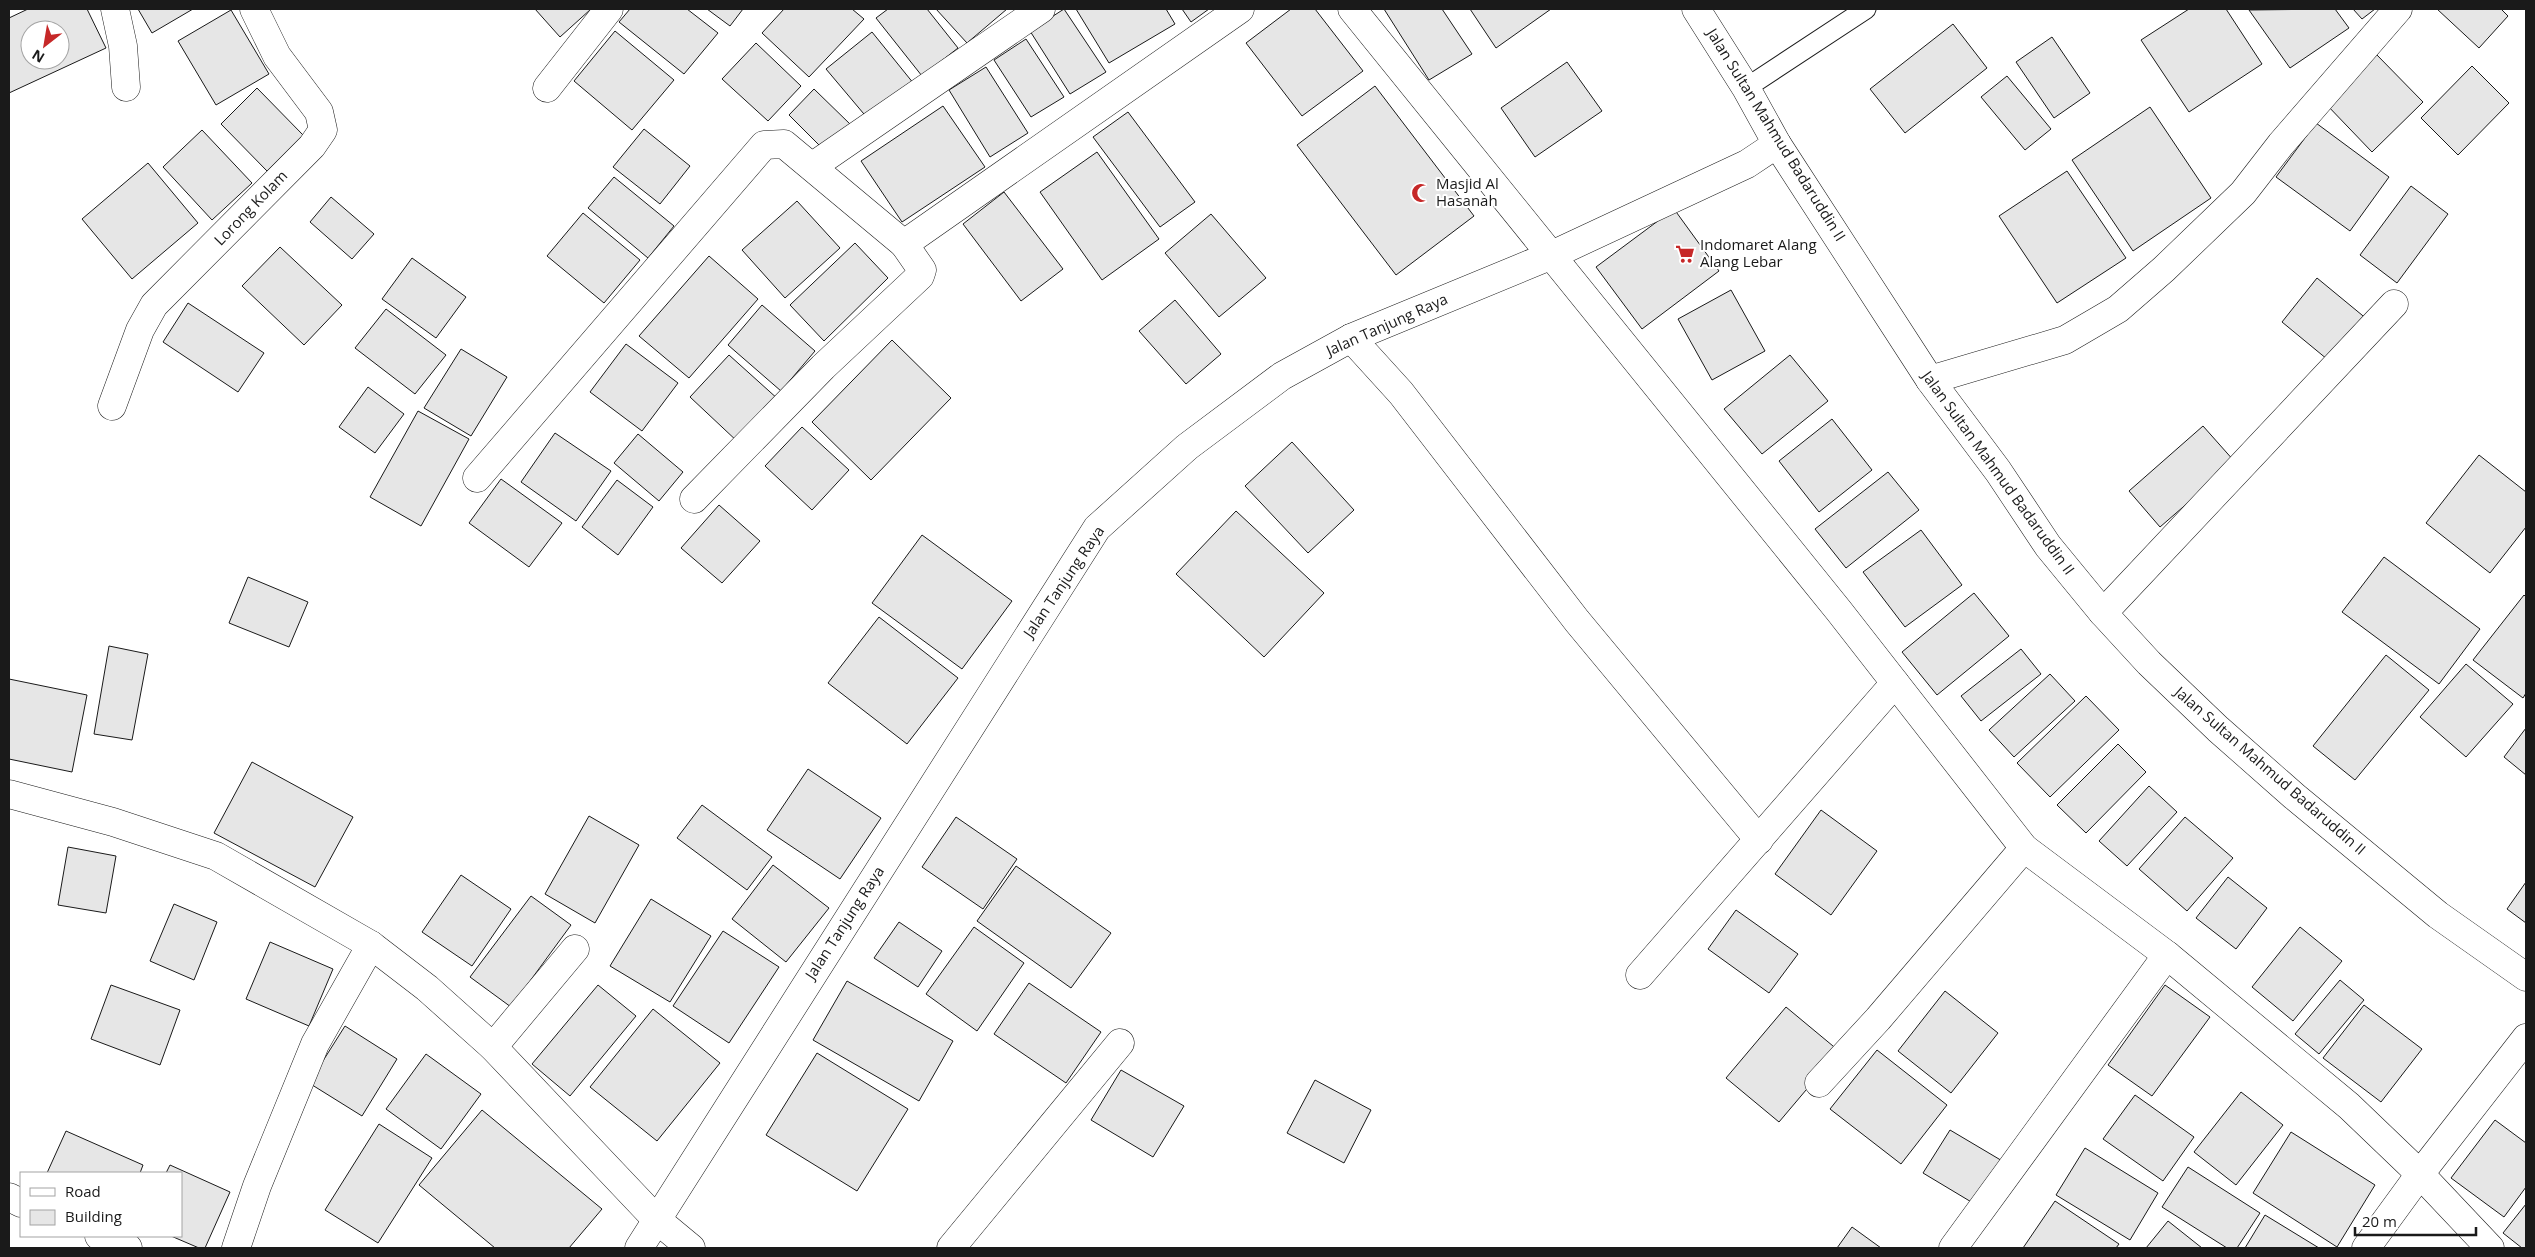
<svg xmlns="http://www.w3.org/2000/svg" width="2535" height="1257" viewBox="0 0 2535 1257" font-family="'Open Sans',sans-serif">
<rect width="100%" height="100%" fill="#fff"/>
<g fill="#e6e6e6" stroke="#1a1a1a" fill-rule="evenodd">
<path d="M28,9h59l19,39 -97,45v-75zM30,30h30v30h-30z"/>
<polygon points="138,9 193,9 152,33"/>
<polygon points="535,9 591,9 560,37"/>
<polygon points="630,9 687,9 718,33 684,74 619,22"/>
<polygon points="707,9 743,9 730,26"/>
<polygon points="784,9 852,9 864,19 809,77 762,33"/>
<polygon points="888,9 927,9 958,48 922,76 876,18"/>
<polygon points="936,9 1007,9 967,43"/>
<polygon points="1064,9 1106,72 1070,94 1030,31"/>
<polygon points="1076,9 1166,9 1175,24 1109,63"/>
<polygon points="1182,9 1209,9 1191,22"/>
<polygon points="1291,9 1315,9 1363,71 1302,116 1246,43"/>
<polygon points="1384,9 1442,9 1472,54 1429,80"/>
<polygon points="1470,9 1551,9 1496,48"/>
<polygon points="2189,9 2226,9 2262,64 2189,112 2141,40"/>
<polygon points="2335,9 2349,28 2290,68 2249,10"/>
<polygon points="2353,9 2375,9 2362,19"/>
<polygon points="2437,9 2501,9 2508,16 2479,48"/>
<polygon points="231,10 269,74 216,105 178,41"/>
<polygon points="1953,24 1987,68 1905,133 1870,89"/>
<polygon points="615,31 674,80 632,130 574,81"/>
<polygon points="872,32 914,84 869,120 826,69"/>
<polygon points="2052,37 2090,93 2054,118 2016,62"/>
<polygon points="1026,39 1064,97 1031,117 994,60"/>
<polygon points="756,43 801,86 768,121 722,79"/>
<polygon points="2376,54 2423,102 2372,152 2325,103"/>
<polygon points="1567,62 1602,111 1535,157 1501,108"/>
<polygon points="2472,66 2509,103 2458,155 2421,118"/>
<polygon points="986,67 1028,133 990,157 949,90"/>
<polygon points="2007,76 2051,129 2025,150 1981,97"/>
<polygon points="1375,86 1474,216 1396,275 1297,145"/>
<polygon points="257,88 303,135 267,171 221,124"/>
<polygon points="814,89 851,125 825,151 789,115"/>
<polygon points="943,106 985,167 902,222 861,161"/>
<polygon points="2150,107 2211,198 2133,251 2072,160"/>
<polygon points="1128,112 1195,202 1160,227 1093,137"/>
<polygon points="2316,123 2389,177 2350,231 2276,177"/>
<polygon points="644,129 690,166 660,204 613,167"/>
<polygon points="202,130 252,183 212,220 163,167"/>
<polygon points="1097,152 1159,239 1102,280 1040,192"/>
<polygon points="148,163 198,223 132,279 82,219"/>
<polygon points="2067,171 2126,258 2057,303 1999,216"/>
<polygon points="614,177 674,226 648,258 588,208"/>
<polygon points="2411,186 2448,214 2397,283 2360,255"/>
<polygon points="1004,192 1063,269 1021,301 963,224"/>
<polygon points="331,197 374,234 352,259 310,222"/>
<polygon points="797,201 840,248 785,298 742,250"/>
<polygon points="1674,209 1719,271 1642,329 1596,267"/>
<polygon points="583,213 640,260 604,303 547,256"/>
<polygon points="1211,214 1266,278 1219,317 1165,253"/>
<polygon points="855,243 888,278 824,341 790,305"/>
<polygon points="280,247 342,305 304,345 242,286"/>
<polygon points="709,256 758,299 689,378 639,336"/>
<polygon points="412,258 466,297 436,338 382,299"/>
<polygon points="2317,278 2368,320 2333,364 2282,322"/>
<polygon points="1731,290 1765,351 1712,380 1678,319"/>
<polygon points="1175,300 1221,354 1186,384 1139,331"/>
<polygon points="188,303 264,353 238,392 163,342"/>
<polygon points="762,305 815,351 781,391 728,345"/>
<polygon points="386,309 446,355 415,394 355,348"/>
<polygon points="892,340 951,398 871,480 812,422"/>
<polygon points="626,344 678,383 642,431 590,392"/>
<polygon points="461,349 507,377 471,436 424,408"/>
<polygon points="729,355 779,400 739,443 690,397"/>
<polygon points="1790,355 1828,401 1762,454 1724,409"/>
<polygon points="368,387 404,414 375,453 339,427"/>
<polygon points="418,411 469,439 421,526 370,497"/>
<polygon points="1832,419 1872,470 1819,512 1779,461"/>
<polygon points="2203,426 2235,462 2160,527 2129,491"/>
<polygon points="802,427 849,470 812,510 765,466"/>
<polygon points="555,433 611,471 576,521 521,482"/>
<polygon points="638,434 683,472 659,501 614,463"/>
<polygon points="1292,442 1354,510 1308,553 1245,486"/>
<polygon points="2479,455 2526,492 2526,527 2490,573 2426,523"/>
<polygon points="1888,472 1919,510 1846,568 1815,529"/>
<polygon points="501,479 562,523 529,567 469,523"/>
<polygon points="617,480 653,507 618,555 582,527"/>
<polygon points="719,505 760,541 722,583 681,548"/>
<polygon points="1236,511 1324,593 1264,657 1176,574"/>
<polygon points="1921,530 1962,585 1905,627 1863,572"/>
<polygon points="922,535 1012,601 962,669 872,603"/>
<polygon points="2384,557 2480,629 2439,684 2342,612"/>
<polygon points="248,577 308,602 289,647 229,623"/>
<polygon points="1974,593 2009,636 1937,695 1902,652"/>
<polygon points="2524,595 2526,597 2526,693 2523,698 2473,660"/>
<polygon points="879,617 958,678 907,744 828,683"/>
<polygon points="109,646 148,654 132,740 94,734"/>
<polygon points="2021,649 2041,674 1981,721 1961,696"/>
<polygon points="2386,655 2429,690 2355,780 2313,746"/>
<polygon points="2466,664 2513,704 2466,757 2420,717"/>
<polygon points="2050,674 2075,701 2014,757 1989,730"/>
<polygon points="9,679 87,695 72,772 9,759"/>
<polygon points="2086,696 2119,730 2050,797 2017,763"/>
<polygon points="2526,728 2526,775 2504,757"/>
<polygon points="2118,744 2146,772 2086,833 2057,805"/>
<polygon points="252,762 353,817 315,887 214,833"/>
<polygon points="808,769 881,818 840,879 767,830"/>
<polygon points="2149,786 2177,812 2127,866 2099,841"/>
<polygon points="702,805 772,857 747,890 677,838"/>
<polygon points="1821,810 1877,851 1831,915 1775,874"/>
<polygon points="589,816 639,845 595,923 545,894"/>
<polygon points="956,817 1017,859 983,909 922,867"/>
<polygon points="2185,817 2233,858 2187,911 2139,869"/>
<polygon points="68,847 116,856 106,913 58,905"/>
<polygon points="773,865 829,908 786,962 732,919"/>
<polygon points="1016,866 1111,933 1071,988 977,921"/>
<polygon points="461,875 511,909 472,966 422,932"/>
<polygon points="2228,877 2267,908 2236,949 2196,918"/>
<polygon points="2526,882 2526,923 2507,909"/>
<polygon points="531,896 571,925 511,1007 470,977"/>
<polygon points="651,899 711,936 670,1002 610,966"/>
<polygon points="174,904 217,922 194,980 150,961"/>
<polygon points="1736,910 1798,954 1769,993 1708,949"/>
<polygon points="899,922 942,951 918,987 874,958"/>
<polygon points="974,927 1024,963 977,1031 926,994"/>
<polygon points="2300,927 2342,961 2293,1021 2252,987"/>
<polygon points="723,931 779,967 729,1043 673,1006"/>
<polygon points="270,942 333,969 309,1026 246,999"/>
<polygon points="2340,980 2364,1000 2319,1054 2295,1034"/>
<polygon points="847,981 953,1041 919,1101 813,1040"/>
<polygon points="1029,983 1101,1032 1066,1083 994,1034"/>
<polygon points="111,985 180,1010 160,1065 91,1039"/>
<polygon points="598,985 636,1016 570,1096 532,1064"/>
<polygon points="2165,985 2210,1017 2152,1096 2108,1065"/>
<polygon points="1945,991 1998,1033 1951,1093 1898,1051"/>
<polygon points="2364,1005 2422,1049 2381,1102 2323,1058"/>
<polygon points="1786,1007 1839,1051 1779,1122 1726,1078"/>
<polygon points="653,1009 720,1063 657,1141 590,1087"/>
<polygon points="345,1026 397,1059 362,1116 309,1083"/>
<polygon points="1877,1050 1947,1105 1901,1164 1830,1109"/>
<polygon points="817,1053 908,1109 857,1191 766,1135"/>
<polygon points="426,1054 481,1094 441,1149 386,1109"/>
<polygon points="1121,1070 1184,1106 1153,1157 1091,1120"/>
<polygon points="1315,1080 1371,1110 1344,1163 1287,1133"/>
<polygon points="2241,1092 2283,1125 2236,1185 2194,1152"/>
<polygon points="2135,1095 2194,1137 2163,1181 2103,1139"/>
<polygon points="482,1110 602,1209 569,1248 495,1248 419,1185"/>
<polygon points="2495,1120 2526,1143 2526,1187 2504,1217 2451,1178"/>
<polygon points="379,1124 432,1158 378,1243 325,1210"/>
<polygon points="1950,1130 2004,1162 1978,1206 1923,1173"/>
<polygon points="66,1131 143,1165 140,1173 47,1173"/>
<polygon points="2291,1132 2375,1185 2337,1247 2253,1193"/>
<polygon points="2085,1148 2158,1193 2130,1240 2056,1195"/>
<polygon points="170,1165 230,1192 205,1248 199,1248 171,1236 181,1236 181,1173 166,1173"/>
<polygon points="2188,1167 2260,1213 2237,1248 2227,1248 2162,1207"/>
<polygon points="2055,1201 2119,1244 2116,1248 2023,1248"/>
<polygon points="2526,1204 2526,1248 2522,1248 2503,1233"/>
<polygon points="2265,1215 2319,1248 2245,1248"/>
<polygon points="2168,1221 2202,1248 2146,1248"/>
<polygon points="1852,1227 1881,1248 1837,1248"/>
</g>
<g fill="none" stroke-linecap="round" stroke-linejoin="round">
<g stroke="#1a1a1a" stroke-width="21">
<polyline id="lane" points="1746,88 1866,9"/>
</g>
<g stroke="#1a1a1a" stroke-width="29">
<g id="street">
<polyline points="115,9 123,46 126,87"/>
<polyline points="1352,9 1839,611 2024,848 2167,955 2349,1106 2420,1174 2490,1248"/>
<polyline points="547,88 609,9"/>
<polyline points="813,166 1041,9"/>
<polyline points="1351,338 1401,393 1577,621 1759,840"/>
<polyline points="1930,380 2065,340 2118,309 2164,269 2243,193 2281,144 2398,9"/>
<polyline points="112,406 140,330 154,305 312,146 323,130 319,112 277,56 254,9"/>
<polyline points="477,478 764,145 784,144 904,244 1240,9"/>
<polyline points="694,499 823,367 920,276 922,270 904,244"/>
<polyline points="2103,613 2394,304"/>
<polyline points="9,794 113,822 216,856 371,945 427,988 493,1047 656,1219 691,1248"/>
<polyline points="1640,975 1895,683"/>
<polyline points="493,1047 575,949"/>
<polyline points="1819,1083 1878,1019 2024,848"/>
<polyline points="9,1197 21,1203"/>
<polyline points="99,1236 128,1248"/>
<polyline points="236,1248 257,1186 315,1044 371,945"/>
<polyline points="639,1248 1097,528 1187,447 1282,376 1351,338 1552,255 1747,164 1777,144"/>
<polyline points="951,1248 1120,1043"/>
<polyline points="1953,1248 2167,955"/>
<polyline points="2366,1248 2420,1174 2526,1038"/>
</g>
</g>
<g stroke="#1a1a1a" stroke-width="29">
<polyline id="highway" points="1696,9 1746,88 1777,144 1930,380 1998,471 2048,546 2103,613 2149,663 2218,729 2294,796 2438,915 2526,977"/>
</g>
<use href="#lane" stroke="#fff" stroke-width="19"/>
<use href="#street" stroke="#fff" stroke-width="28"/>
<use href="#highway" stroke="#fff" stroke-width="28"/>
</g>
<defs>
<g id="mosque-bare" transform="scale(1.5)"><path d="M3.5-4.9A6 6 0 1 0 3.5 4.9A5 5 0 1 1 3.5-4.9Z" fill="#c62828" stroke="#fff" stroke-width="2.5" paint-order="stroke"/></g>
<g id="supermarket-bare" transform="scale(1.5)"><path d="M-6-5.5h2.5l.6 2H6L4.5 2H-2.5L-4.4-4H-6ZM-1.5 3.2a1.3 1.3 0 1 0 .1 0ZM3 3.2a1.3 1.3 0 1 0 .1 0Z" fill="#c62828" stroke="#fff" stroke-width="2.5" paint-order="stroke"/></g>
</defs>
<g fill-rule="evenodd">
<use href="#mosque-bare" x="1421" y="193"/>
<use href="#supermarket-bare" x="1685" y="254"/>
</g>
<g text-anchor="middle" stroke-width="4" stroke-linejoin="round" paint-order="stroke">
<g font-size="15" fill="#1a1a1a" stroke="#fff">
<text transform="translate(1776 135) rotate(58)" y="5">Jalan Sultan Mahmud Badaruddin II</text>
<text transform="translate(251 208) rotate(-46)" y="5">Lorong Kolam</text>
<text transform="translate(1387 325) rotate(-24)" y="5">Jalan Tanjung Raya</text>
<text transform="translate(1998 473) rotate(54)" y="5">Jalan Sultan Mahmud Badaruddin II</text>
<text transform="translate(1064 582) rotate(-56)" y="5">Jalan Tanjung Raya</text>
<text transform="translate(2270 771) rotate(41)" y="5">Jalan Sultan Mahmud Badaruddin II</text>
<text transform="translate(845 923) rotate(-57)" y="5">Jalan Tanjung Raya</text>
</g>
<g font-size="15" fill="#1a1a1a" stroke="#fff" text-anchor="start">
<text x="1436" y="189">Masjid Al<tspan x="1436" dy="17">Hasanah</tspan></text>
<text x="1700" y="250">Indomaret Alang<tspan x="1700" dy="17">Alang Lebar</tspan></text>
</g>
</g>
<rect width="2535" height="1257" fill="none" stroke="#1a1a1a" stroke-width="20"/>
<rect x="20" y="1172" width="162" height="65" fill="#ffffff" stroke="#a3a3a3"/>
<rect x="30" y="1188" width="25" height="8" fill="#ffffff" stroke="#a3a3a3"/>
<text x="65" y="1197" font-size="15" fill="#1a1a1a">Road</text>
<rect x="30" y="1210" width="25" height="15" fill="#e6e6e6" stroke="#a3a3a3"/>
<text x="65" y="1222" font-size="15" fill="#1a1a1a">Building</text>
<g transform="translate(45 45) rotate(211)"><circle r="24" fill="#ffffff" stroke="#a3a3a3"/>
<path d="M0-4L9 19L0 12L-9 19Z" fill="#c62828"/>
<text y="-8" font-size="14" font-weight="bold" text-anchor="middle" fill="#1a1a1a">N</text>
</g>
<path d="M2355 1227v8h121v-8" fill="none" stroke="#1a1a1a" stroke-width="2.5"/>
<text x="2362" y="1227" font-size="15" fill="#1a1a1a" stroke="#ffffff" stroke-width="4" paint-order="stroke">20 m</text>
</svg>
